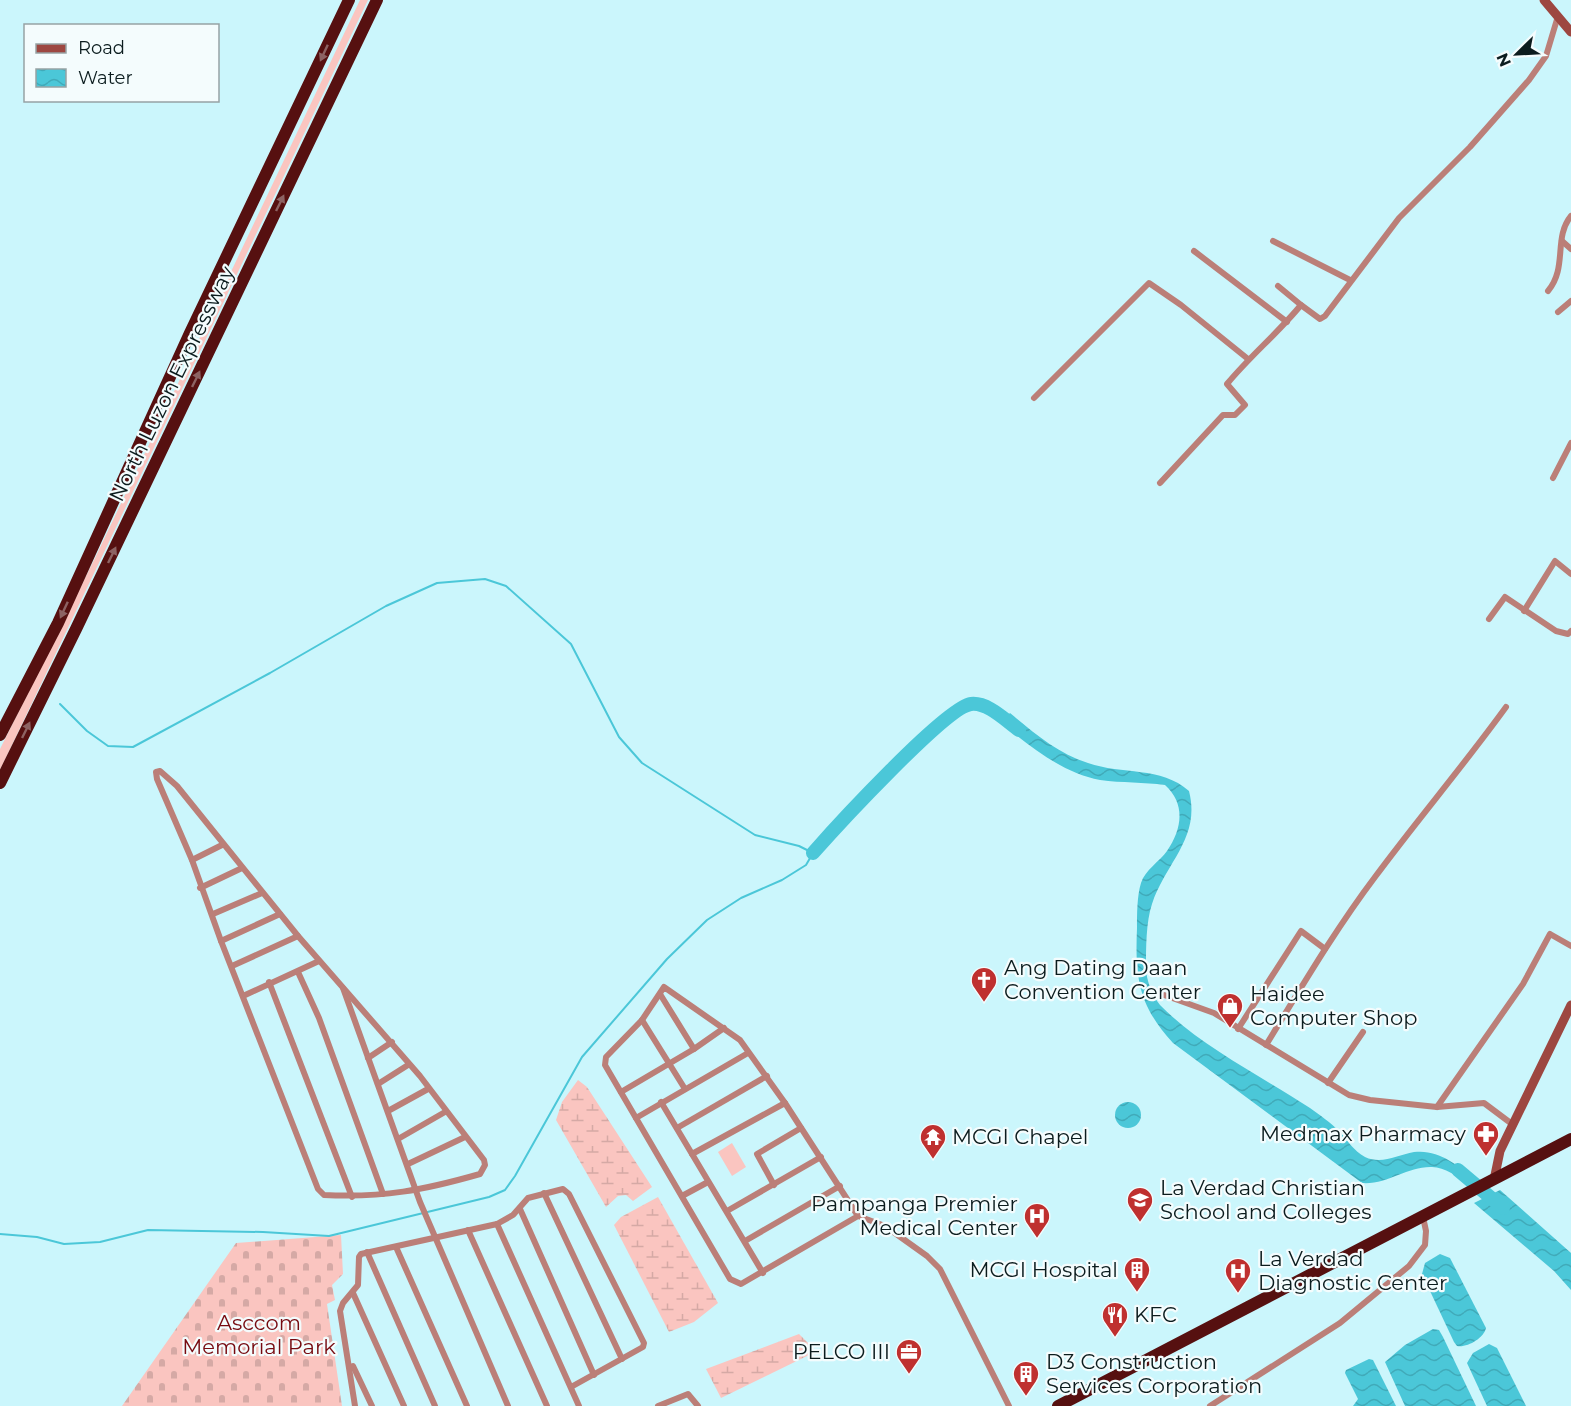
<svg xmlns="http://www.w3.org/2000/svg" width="1571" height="1406" viewBox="0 0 1571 1406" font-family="Montserrat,sans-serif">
<defs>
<pattern id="wetland-marsh" width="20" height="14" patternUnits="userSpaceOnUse" patternTransform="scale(1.5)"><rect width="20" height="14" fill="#fac5c0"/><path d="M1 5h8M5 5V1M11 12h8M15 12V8" fill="none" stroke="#d5a9a5"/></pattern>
<pattern id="cemetery-stones" width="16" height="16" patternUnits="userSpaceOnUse" patternTransform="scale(1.5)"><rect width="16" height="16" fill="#fac5c0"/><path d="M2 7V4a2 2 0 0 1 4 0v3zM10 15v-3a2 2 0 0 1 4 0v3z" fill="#d5a9a5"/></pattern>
<pattern id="water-waves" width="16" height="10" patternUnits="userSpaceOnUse" patternTransform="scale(1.5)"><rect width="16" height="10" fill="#4bc7d8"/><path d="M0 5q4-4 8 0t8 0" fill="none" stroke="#40aab9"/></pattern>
</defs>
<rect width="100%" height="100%" fill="#cbf6fc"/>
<g fill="#fac5c0">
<polygon points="360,0 368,0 0,770 0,749 96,556"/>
<polygon points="732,1143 746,1167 732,1176 718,1152"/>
</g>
<g fill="url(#wetland-marsh)">
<polygon points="578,1080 587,1087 652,1187 633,1201 626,1195 618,1196 606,1207 556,1120 562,1102"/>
<polygon points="658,1197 718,1303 694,1322 669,1332 614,1225 621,1217"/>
<polygon points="799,1334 815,1350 809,1355 721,1398 706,1369"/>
</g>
<polygon fill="url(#cemetery-stones)" points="341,1235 343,1274 332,1285 335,1300 327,1304 342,1406 122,1406 236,1243"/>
<g fill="url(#water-waves)">
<path d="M1010,713c24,20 47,40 78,50 34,12 73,3 101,28 12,47 -23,71 -37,113 -6,18 -6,44 -6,63 0,13 6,28 14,38 40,41 103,72 150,103 10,7 21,15 29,23 8,9 15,20 26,26 17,8 32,-2 49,-5 25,-3 42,13 61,26l-7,4c-11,-5 -23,-15 -36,-15 -24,-1 -45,18 -70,16l-189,-140c-35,-38 -38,-66 -36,-115 0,-14 0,-32 4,-45 4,-13 19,-22 26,-32 15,-22 19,-47 -2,-66 -21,-3 -43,-2 -65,-5 -38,-7 -70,-34 -99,-57z"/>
<circle cx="1128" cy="1115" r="13"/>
<polygon points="1500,1190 1571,1253 1571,1290 1554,1271 1474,1203"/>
<path d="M1440,1254l10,4 36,70c-2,10 -19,20 -29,18l-3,-4 -32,-68 3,-11z"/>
<polygon points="1433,1329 1439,1330 1443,1337 1476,1406 1405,1406 1385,1362 1405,1345"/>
<polygon points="1489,1344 1497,1348 1526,1406 1487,1406 1467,1363 1473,1353"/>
<polygon points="1369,1359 1373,1360 1396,1406 1353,1406 1358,1399 1345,1373 1346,1370"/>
</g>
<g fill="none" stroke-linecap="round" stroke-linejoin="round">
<polyline stroke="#4bc7d8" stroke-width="2" points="0,1234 37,1237 64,1244 100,1242 148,1230 263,1232 329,1236 489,1197 505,1190 515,1176 582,1057 667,959 707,920 741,898 782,880 806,865 813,853 799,846 755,835 642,763 619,737 571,644 506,586 485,579 437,583 386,606 270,673 133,747 108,746 87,731 60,704"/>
<g stroke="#4bc7d8" stroke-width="14">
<path d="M813,853c22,-25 133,-146 158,-149 17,-2 35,17 48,26"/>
<polyline points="1458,1170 1503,1208"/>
</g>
<g stroke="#bb7f78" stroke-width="6">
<polyline points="1273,241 1350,280"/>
<polyline points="1562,241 1571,249"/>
<polyline points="1194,251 1287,322"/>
<polyline points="1278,286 1301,305"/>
<path d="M1548,291c20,-24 5,-53 23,-75"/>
<polyline points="1558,312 1571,301"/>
<polyline points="1034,398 1149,283 1181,305 1248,359"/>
<polyline points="1553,478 1571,443"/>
<path d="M1160,483l63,-68h12l10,-10 -18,-21c23,-28 51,-51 74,-79l19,14 5,-3 74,-98 71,-71 59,-67 17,-24 12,-40"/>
<polyline points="1524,611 1555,561 1571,574"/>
<polyline points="1489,619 1505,597 1556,631 1568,634 1571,631"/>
<path d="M160,771l17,15 121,150 122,140 64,84 1,5 -5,9c-56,16 -97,24 -156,21l-6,-6 -97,-248 -29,-81 -35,-81 -1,-7z"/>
<polyline points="192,860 222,845"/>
<polyline points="200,888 242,868"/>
<polyline points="213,914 262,893"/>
<polyline points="221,941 280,914"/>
<polyline points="232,966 298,936"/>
<polyline points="298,972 319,1018 383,1194"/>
<polyline points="269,982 352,1197"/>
<polyline points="343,988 420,1202 508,1406"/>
<polyline points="660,994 694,1049"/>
<polyline points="1164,995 1214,1013 1349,1095 1370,1100 1437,1107 1484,1103 1512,1124"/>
<polyline points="243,996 319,961"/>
<polyline points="642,1020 685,1089"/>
<polyline points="1238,1029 1301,931 1325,949"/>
<path d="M1266,1045c35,-57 69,-115 109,-168 43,-58 89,-112 131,-170"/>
<polyline points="368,1058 392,1042"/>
<polyline points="1328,1083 1363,1032"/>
<polyline points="378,1084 408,1065"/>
<polyline points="621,1092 694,1049 724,1028"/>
<polyline points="661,1102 763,1273"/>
<polyline points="1437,1107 1523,984 1550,934 1571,946"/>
<polyline points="388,1111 428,1089"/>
<polyline points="636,1118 748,1053"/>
<polyline points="677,1128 767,1076"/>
<polyline points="398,1139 445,1112"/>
<polyline points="692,1154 785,1103"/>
<polyline points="408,1164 465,1137"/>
<polyline points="774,1185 757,1154 801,1128"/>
<polyline points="544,1193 622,1359"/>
<polyline points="682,1196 708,1182"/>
<polyline points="520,1209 594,1375"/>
<polyline points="727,1211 821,1157"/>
<polyline points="858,1216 741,1284 730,1279 605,1065 606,1057 642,1020 664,987 740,1040 785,1103 858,1216 885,1226 927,1256 940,1269 1009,1406"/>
<polyline points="497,1224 579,1406"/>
<polyline points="468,1230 547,1406"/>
<polyline points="745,1241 840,1186"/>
<polyline points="396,1247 467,1406"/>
<polyline points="367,1252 435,1406"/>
<polyline points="353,1293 404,1406"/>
<polyline points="353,1366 372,1406"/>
<polyline points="355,1406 340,1311 343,1303 358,1285 359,1257 361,1254 497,1224 513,1215 528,1198 563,1189 569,1194 644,1343 643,1347 571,1387"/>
<polyline points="658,1406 688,1394 698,1406"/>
<polyline points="1210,1406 1340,1323 1409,1266 1425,1245 1426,1231 1423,1217"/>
</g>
<g stroke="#9d4741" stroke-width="9">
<polyline points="1544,0 1571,32"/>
<polyline points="1494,1180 1500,1151 1571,1005"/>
</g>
<g stroke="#561010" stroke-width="12">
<polyline points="0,735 58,623 190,333 349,0"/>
<polyline points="0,783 76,629 377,0"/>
<polyline points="1058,1406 1571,1139"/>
</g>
</g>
<defs><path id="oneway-solid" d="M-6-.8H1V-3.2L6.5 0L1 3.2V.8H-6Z" transform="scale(1.5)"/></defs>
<g fill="#8d6363">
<use href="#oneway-solid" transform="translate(324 53) rotate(115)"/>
<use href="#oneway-solid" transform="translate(280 203) rotate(-64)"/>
<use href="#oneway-solid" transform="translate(196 379) rotate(-64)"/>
<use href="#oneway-solid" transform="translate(112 555) rotate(-64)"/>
<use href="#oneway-solid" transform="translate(64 610) rotate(115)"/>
<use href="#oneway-solid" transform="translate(26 730) rotate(-64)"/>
</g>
<defs>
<g id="church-pin" transform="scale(1.35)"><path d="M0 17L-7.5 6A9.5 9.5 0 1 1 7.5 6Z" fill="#bf302f" stroke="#f4fcfd"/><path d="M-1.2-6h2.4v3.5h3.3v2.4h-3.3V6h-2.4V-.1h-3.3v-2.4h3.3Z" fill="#fff"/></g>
<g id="shop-pin" transform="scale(1.35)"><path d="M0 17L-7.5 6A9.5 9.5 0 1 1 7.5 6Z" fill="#bf302f" stroke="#f4fcfd"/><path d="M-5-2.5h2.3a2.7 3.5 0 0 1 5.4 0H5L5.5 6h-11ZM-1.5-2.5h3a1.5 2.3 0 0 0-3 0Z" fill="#fff"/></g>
<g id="pharmacy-pin" transform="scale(1.35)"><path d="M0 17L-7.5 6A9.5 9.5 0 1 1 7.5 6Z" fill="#bf302f" stroke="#f4fcfd"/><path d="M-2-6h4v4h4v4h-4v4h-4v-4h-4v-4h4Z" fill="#fff"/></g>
<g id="temple-pin" transform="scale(1.35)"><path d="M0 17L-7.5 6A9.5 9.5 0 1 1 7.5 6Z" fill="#bf302f" stroke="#f4fcfd"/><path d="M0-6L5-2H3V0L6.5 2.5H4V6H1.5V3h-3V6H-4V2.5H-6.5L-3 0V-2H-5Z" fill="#fff"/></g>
<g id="university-pin" transform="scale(1.35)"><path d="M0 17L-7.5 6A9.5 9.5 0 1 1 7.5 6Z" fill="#bf302f" stroke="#f4fcfd"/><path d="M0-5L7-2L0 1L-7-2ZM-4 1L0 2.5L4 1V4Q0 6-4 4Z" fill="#fff"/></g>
<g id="hospital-pin" transform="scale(1.35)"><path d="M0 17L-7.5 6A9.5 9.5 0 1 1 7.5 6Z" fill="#bf302f" stroke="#f4fcfd"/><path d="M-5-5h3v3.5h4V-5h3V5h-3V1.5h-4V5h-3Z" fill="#fff"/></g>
<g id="building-pin" transform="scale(1.35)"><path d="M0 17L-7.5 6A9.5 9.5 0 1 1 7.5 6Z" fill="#bf302f" stroke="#f4fcfd"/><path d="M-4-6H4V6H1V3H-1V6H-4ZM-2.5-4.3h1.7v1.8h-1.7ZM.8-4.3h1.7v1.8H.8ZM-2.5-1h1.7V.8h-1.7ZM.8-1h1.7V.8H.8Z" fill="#fff"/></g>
<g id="restaurant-pin" transform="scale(1.35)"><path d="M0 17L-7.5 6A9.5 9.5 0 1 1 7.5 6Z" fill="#bf302f" stroke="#f4fcfd"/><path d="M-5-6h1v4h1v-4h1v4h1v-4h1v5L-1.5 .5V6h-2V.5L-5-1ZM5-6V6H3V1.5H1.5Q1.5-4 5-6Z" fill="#fff"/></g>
<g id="office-pin" transform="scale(1.35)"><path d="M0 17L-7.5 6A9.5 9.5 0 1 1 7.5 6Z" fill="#bf302f" stroke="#f4fcfd"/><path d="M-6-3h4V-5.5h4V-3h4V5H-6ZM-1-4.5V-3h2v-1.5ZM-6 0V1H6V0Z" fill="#fff"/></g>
</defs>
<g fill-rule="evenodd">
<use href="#church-pin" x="984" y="980"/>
<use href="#shop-pin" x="1230" y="1006"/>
<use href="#pharmacy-pin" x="1486" y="1134"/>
<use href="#temple-pin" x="933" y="1137"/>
<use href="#university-pin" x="1140" y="1200"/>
<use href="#hospital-pin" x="1037" y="1216"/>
<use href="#building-pin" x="1137" y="1270"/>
<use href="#hospital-pin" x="1238" y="1271"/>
<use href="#restaurant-pin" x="1115" y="1315"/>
<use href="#office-pin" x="909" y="1352"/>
<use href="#building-pin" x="1026" y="1374"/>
</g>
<g text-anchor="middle" stroke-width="4.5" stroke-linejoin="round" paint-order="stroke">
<g font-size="21" fill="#0b1c1e" stroke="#f4fcfd">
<text transform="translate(172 384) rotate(-64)" y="7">North Luzon Expressway</text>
</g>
<g font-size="21" fill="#0b1c1e" stroke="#f4fcfd" text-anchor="start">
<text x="1004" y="975">Ang Dating Daan<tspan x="1004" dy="24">Convention Center</tspan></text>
<text x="1250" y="1001">Haidee<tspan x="1250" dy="24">Computer Shop</tspan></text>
<text x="1466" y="1141" text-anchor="end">Medmax Pharmacy</text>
<text x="952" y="1144">MCGI Chapel</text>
<text x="1160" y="1195">La Verdad Christian<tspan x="1160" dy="24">School and Colleges</tspan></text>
<text x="1018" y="1211" text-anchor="end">Pampanga Premier<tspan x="1018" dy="24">Medical Center</tspan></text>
<text x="1258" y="1266">La Verdad<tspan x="1258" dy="24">Diagnostic Center</tspan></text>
<text x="1118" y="1277" text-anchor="end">MCGI Hospital</text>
<text x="1134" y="1322">KFC</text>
<text x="890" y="1359" text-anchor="end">PELCO III</text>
<text x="1046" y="1369">D3 Construction<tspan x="1046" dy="24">Services Corporation</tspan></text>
</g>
<g font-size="21" fill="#770a10" stroke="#f4fcfd">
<text x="259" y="1330">Asccom<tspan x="259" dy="24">Memorial Park</tspan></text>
</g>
</g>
<rect x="24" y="24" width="195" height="78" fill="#f4fcfd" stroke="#97a2a4" stroke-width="1.5"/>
<rect x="36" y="44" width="30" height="9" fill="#9d4741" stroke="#97a2a4" stroke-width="1.5"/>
<text x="78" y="54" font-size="18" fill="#0b1c1e">Road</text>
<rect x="36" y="69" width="30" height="18" fill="url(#water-waves)" stroke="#97a2a4" stroke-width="1.5"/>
<text x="78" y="84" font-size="18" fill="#0b1c1e">Water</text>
<g transform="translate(1517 54) rotate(246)" stroke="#f4fcfd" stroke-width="4.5" paint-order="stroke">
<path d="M0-4.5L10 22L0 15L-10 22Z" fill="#0b1c1e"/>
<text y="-9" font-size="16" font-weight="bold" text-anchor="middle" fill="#0b1c1e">N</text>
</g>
</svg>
